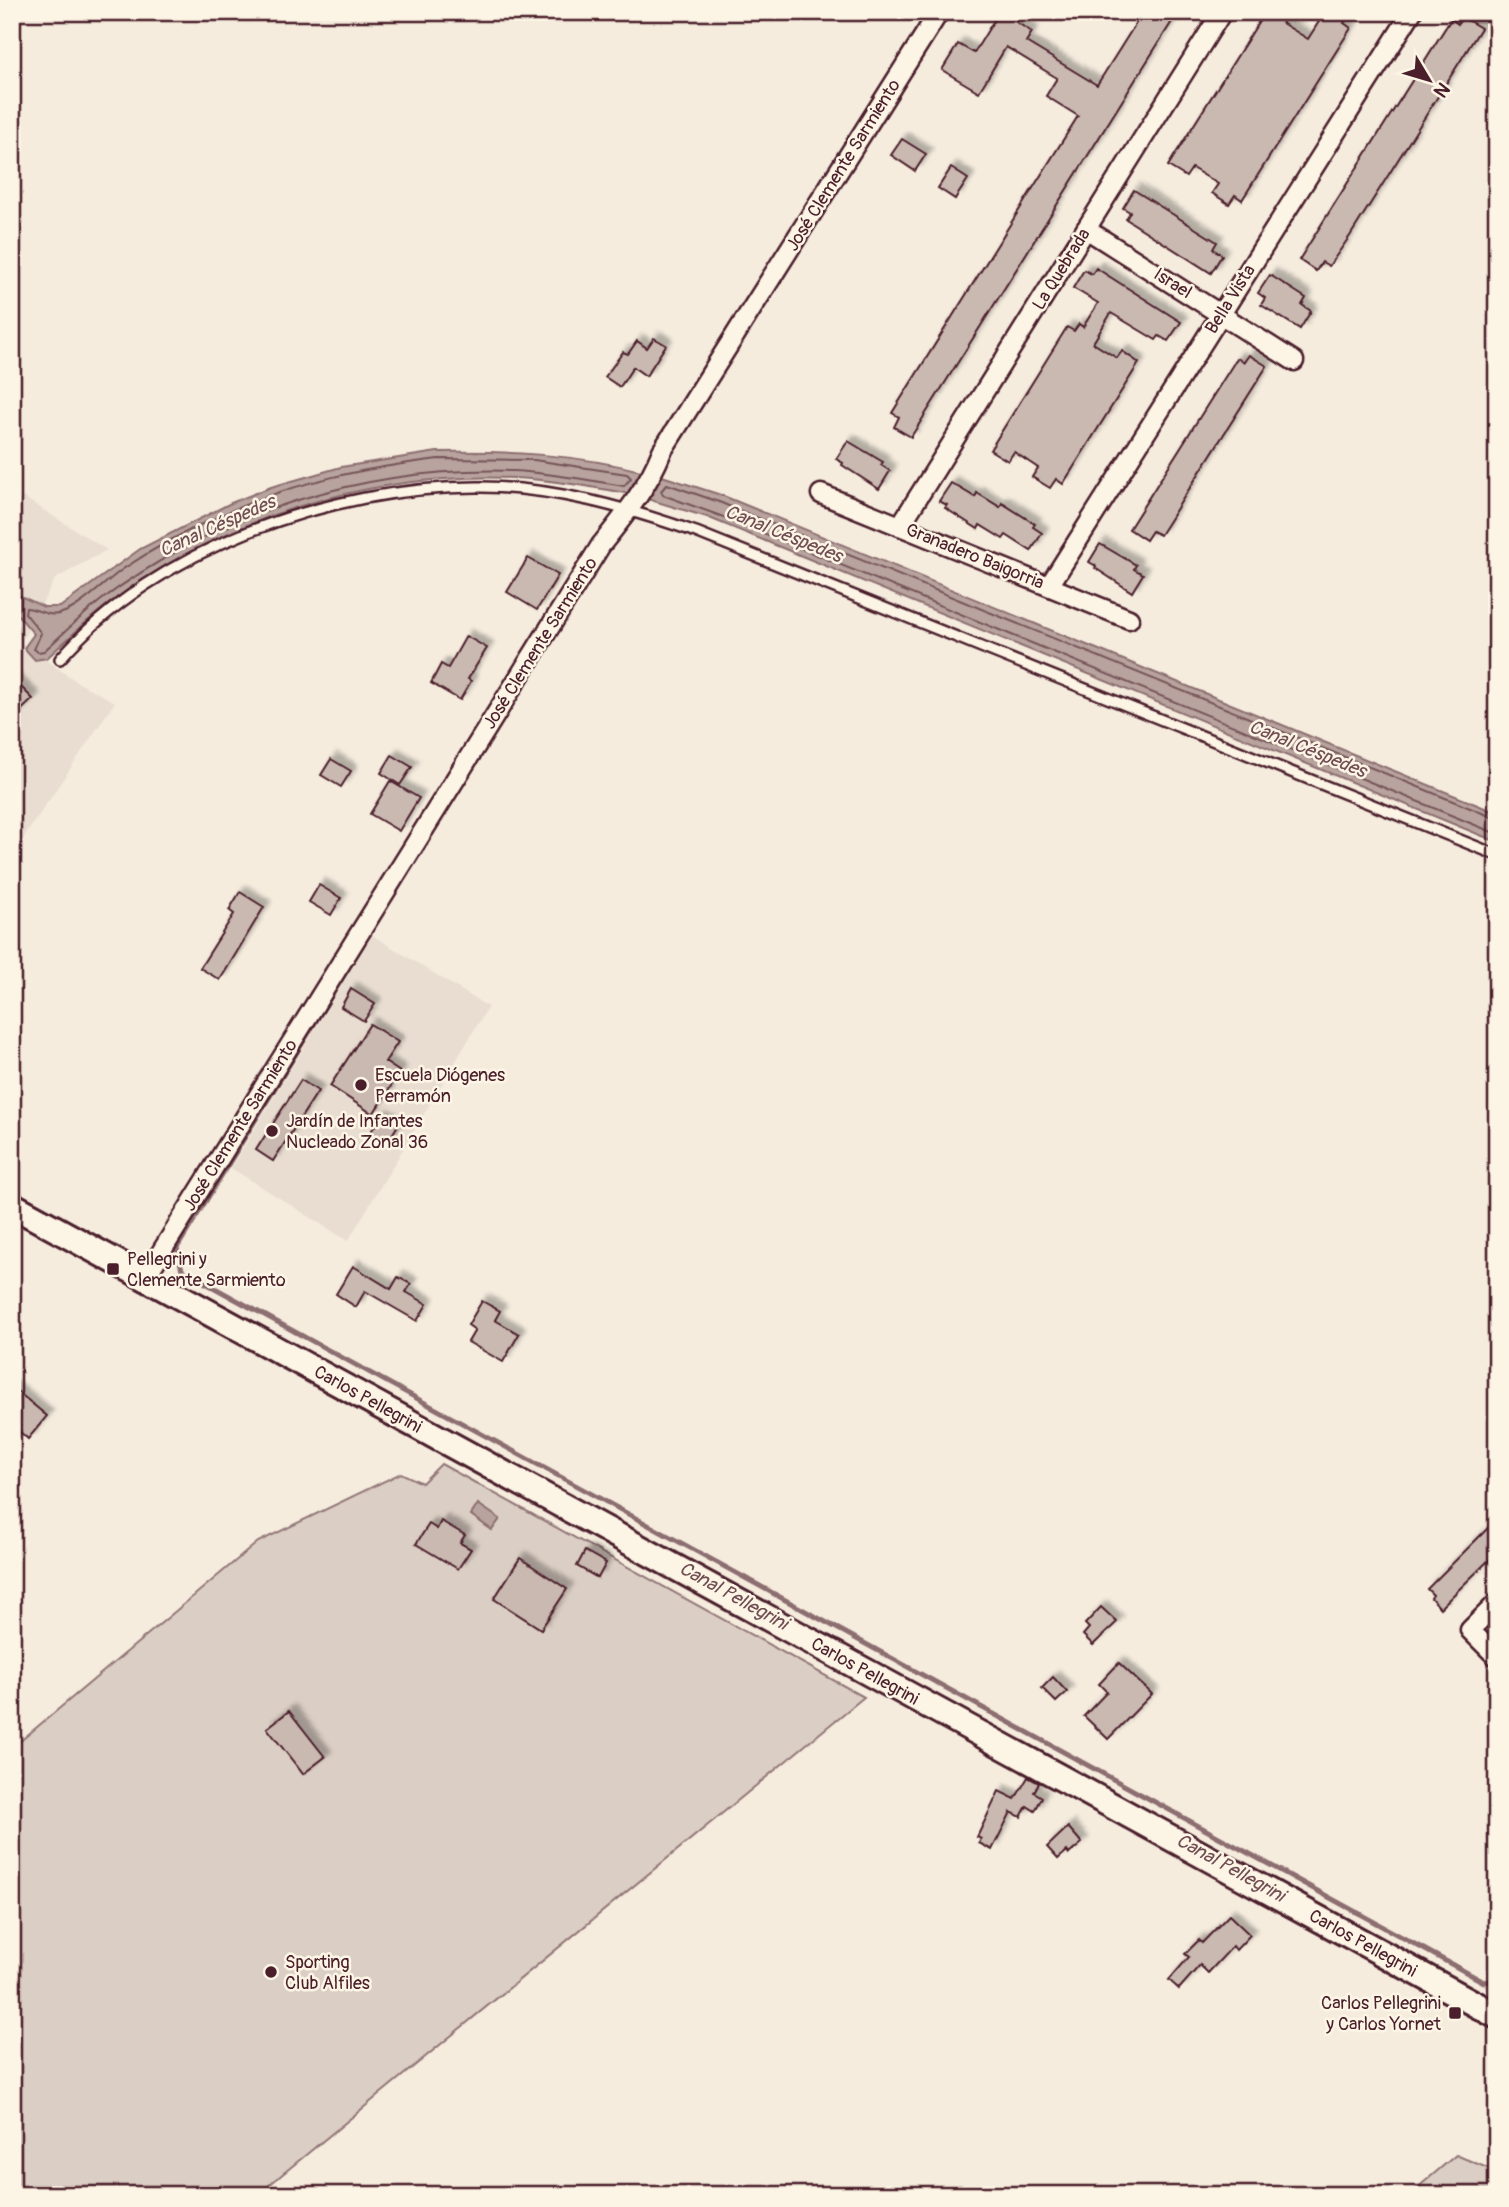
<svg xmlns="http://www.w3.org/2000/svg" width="1509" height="2207" viewBox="0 0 1509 2207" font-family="Pangolin,sans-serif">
<defs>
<filter id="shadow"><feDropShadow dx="6" dy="-6" stdDeviation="2" flood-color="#0004"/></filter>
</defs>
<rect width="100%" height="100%" fill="#f5ecde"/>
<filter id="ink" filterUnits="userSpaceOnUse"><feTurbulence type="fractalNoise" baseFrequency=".0143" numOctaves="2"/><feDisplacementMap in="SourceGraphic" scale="14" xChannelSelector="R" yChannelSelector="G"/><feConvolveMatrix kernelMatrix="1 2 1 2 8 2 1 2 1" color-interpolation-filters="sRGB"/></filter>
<g filter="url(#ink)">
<g fill="#e8ddd0">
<polygon points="23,497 107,550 55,579 21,643 79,683 115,702 12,855 12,503"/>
<polygon points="372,935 488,1007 348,1241 231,1168"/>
</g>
<g fill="#dbcec4" stroke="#927678" stroke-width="2">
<polygon points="441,1464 864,1697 257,2195 12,2195 12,1748 258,1542 401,1473 422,1483"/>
<polygon points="1456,2155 1497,2172 1497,2195 1409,2195"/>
</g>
<g fill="#b8a39e" stroke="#8c6e70" stroke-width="2">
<path d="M437,452c70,-1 140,2 208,20l-15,22c-39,-7 -77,-14 -116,-16 -145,-6 -291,39 -407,127 -21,16 -40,35 -60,53l-12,2 -11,-12 10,-14 -17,-20 -5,8v-30l32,15h16l80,-58 91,-46 40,-16 70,-20z"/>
<polygon points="662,476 721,495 1497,813 1497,842 707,517 647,499"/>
<polygon points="478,1504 500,1519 492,1530 471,1515"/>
</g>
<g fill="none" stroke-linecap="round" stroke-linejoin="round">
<g stroke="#765459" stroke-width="2">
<path d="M438,459l96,1 93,14 4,4 -7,8c-36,-6 -73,-13 -110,-15 -147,-5 -292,40 -410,127 -21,16 -40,35 -60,53l-6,1 -4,-3 7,-16 -16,-20 1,-5c13,1 23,10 36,5 18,-5 44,-32 61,-44 34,-23 70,-42 108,-58 66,-30 136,-43 207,-52z"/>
<polyline points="1497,819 719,502 667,484 661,491 663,495 729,519 1497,834"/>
</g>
<polyline stroke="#8c6e70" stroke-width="5" points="362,946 177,1248 182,1270 1484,1982 1497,1980"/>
</g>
<g fill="#cab9b1" stroke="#4a1f2b" stroke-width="2" filter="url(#shadow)">
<polygon points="999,12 1022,12 1016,22 1032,32 1026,42 1097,85 1143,12 1178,12 911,437 894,427 899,417 892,413 1078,116 1046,96 1057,78 1006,47 979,92 942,70 958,44 974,53"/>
<polygon points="1265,12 1289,12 1282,23 1308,39 1325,12 1351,12 1344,23 1351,28 1242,200 1235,195 1229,204 1212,193 1218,184 1192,168 1186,177 1168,166"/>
<polygon points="1462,17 1481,28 1350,236 1329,266 1322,262 1316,271 1299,260 1451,19 1458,24"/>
<polygon points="902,139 926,154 915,171 891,155"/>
<polygon points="951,168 968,179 955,199 938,188"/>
<polygon points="1134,190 1217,242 1213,249 1222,255 1211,273 1126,219 1130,212 1123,208"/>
<polygon points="1096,268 1181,322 1168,341 1159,336 1156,340 1111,313 1093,343 1117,358 1122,351 1139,363 1063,484 1056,479 1050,488 1032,477 1038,468 1014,452 1008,461 990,450 1067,327 1074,331 1079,324 1083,327 1098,303 1073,288 1084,270 1092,274"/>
<polygon points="1270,275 1306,298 1302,305 1311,311 1300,329 1261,305 1265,298 1258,293"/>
<polygon points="654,338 666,345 646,376 633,367 620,387 605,377 623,352 628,354 637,341 647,348"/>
<polygon points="1249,355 1267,366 1160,535 1152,531 1146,540 1129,529 1237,358 1244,362"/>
<polygon points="848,441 883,462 881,465 890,471 879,489 842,465 843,463 836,459"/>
<polygon points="951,483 975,497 977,493 1000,507 1002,503 1035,524 1033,527 1042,533 1031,551 1006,535 1003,539 980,525 978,529 945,508 947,505 939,501"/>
<polygon points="1100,544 1136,565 1134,569 1143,574 1132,592 1095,568 1096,566 1089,562"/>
<polygon points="528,558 558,575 537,610 507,592"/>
<polygon points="466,636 487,648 468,679 471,681 460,700 431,683 441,664 448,668"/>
<polygon points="12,678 33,699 12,719"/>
<polygon points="392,755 412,767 400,785 381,773"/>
<polygon points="331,759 351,771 341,787 321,775"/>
<polygon points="390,781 419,798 399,831 370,814"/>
<polygon points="319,885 341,898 331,915 309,902"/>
<polygon points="240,892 264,907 220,980 200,968 234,914 229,910"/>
<polygon points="351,989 375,1004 364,1021 341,1007"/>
<polygon points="370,1024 398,1042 385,1062 400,1072 373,1114 330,1086"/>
<polygon points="301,1080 318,1091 273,1161 256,1150"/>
<polygon points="382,1115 398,1125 387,1143 370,1133"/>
<polygon points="353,1266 391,1289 398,1277 411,1284 406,1292 427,1304 417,1321 365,1291 356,1307 336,1294"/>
<polygon points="482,1301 500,1311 495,1320 519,1334 503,1362 468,1342 475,1330 468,1325"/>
<polygon points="12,1387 47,1416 28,1439 12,1425"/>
<polygon points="1497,1519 1497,1552 1440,1608 1431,1598 1433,1595 1427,1589"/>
<polygon points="441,1521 465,1535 460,1543 471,1549 458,1569 416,1544 429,1524 437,1529"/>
<polygon points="585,1551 606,1563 598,1578 577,1566"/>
<polygon points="520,1558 567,1589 541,1629 494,1599"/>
<polygon points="1101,1607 1117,1622 1093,1645 1083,1635 1089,1628 1085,1624"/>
<polygon points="1119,1663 1152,1694 1108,1739 1084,1716 1107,1692 1099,1684"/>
<polygon points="1053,1677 1067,1692 1056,1702 1042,1688"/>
<polygon points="289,1711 325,1757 303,1774 267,1728"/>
<polygon points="1028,1777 1039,1783 1034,1792 1042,1797 1035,1811 1027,1806 1021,1817 1011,1812 992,1850 979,1843 981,1839 977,1837 999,1791 1015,1799"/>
<polygon points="1068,1827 1082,1843 1069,1854 1067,1851 1058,1859 1047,1847"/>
<polygon points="1229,1915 1250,1935 1236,1950 1233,1946 1208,1973 1200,1965 1179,1989 1169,1980 1189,1957 1185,1954 1199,1940 1202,1943"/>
</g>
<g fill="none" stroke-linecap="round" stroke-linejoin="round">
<g stroke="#4a1f2b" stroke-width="14">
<path id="service" d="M60,659c97,-112 272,-172 417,-172 74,-1 150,21 219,45l801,323"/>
</g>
<g stroke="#4a1f2b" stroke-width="23">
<g id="minor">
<polyline points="1086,229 1294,361"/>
<polyline points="821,494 1129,619"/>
<polyline points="900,526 1222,12"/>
<polyline points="1049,586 1412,12"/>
<path d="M145,1278l456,-733c24,-30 47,-58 61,-94l277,-439"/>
<polyline points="1497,1603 1470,1630 1497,1657"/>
</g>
</g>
<g stroke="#4a1f2b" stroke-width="30">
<polyline id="secondary" points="12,1205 1497,2016"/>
</g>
<use href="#service" stroke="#fcf5e5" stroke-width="9"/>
<use href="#minor" stroke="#fcf5e5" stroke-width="18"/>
<use href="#secondary" stroke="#fcf5e5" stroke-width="24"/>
</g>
</g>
<g fill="#4a1f2b" stroke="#fcf5e5" stroke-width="2.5">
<circle cx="361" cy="1085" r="7"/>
<circle cx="272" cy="1131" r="7"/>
<rect x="106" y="1262" width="14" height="14" rx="3.5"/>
<circle cx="271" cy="1972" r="7"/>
<rect x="1448" y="2006" width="14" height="14" rx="3.5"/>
</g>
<g text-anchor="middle" stroke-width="5" stroke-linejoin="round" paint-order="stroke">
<g font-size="18" fill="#4a1f2b" stroke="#fcf5e5">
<text transform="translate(843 165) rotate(-58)" y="6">José Clemente Sarmiento</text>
<text transform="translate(1061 269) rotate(-58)" y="6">La Quebrada</text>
<text transform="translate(1173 283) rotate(32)" y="6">Israel</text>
<text transform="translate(1230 299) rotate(-58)" y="6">Bella Vista</text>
<text transform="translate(975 556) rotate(22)" y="6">Granadero Baigorria</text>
<text transform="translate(540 643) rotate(-58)" y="6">José Clemente Sarmiento</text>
<text transform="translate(240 1125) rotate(-58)" y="6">José Clemente Sarmiento</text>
<text transform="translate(368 1399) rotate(29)" y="6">Carlos Pellegrini</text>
<text transform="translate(865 1671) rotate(29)" y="6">Carlos Pellegrini</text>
<text transform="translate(1363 1943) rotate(29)" y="6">Carlos Pellegrini</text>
</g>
<g font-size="18" fill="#4a1f2b" stroke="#fcf5e5" text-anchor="start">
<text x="375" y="1081">Escuela Diógenes<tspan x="375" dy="21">Perramón</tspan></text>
<text x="286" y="1127">Jardín de Infantes<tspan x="286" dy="21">Nucleado Zonal 36</tspan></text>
<text x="127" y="1265">Pellegrini y<tspan x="127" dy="21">Clemente Sarmiento</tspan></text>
<text x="285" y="1968">Sporting<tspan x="285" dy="21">Club Alfiles</tspan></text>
<text x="1441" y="2009" text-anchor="end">Carlos Pellegrini<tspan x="1441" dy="21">y Carlos Yornet</tspan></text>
</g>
<g font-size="19" font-style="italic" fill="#704d53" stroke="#fcf5e5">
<text transform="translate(217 525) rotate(-24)" y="7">Canal Céspedes</text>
<text transform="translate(784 533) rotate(22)" y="7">Canal Céspedes</text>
<text transform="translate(1308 748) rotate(22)" y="7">Canal Céspedes</text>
<text transform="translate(734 1595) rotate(29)" y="7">Canal Pellegrini</text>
<text transform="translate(1231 1867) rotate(29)" y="7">Canal Pellegrini</text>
</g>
</g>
<rect width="1509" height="2207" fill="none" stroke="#fcf5e5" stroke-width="42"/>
<rect x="21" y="21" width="1467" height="2165" fill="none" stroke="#4a1f2b" stroke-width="2.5" filter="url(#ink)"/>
<g transform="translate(1429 80) rotate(128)" stroke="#fcf5e5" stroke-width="5" paint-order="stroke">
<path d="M0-5L12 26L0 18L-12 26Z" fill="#4a1f2b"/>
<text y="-10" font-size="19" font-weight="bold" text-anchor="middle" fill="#4a1f2b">N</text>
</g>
</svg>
